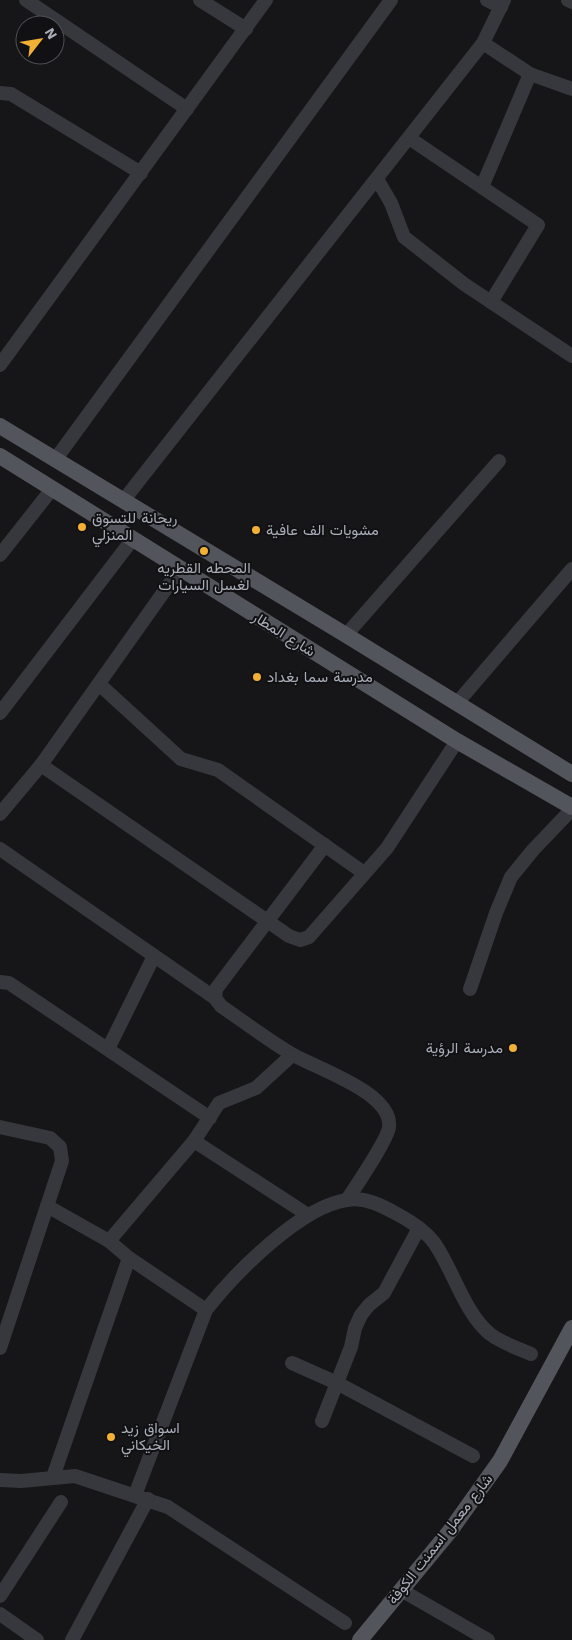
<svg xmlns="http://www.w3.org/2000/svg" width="572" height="1640" viewBox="0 0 572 1640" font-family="'Work Sans',Vazirmatn,sans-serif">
<rect width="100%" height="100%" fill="#161618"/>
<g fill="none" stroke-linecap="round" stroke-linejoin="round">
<g stroke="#37383d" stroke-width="14">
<polyline points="26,0 187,109"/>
<polyline points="200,0 246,29"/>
<polyline points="487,0 501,7"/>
<polyline points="568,0 572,2"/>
<polyline points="483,43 504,0"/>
<polyline points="0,93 11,94 141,173"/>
<polyline points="409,138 538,225 491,302"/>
<polyline points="377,179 391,203 404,237 464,284 572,356"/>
<polyline points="482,187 530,74"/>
<polyline points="0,365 266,0"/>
<polyline points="55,460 391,0"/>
<polyline points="123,501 483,43 530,74 572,89"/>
<polyline points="0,555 52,489"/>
<polyline points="346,635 499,461"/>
<polyline points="99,684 181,759 218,770 364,873"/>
<polyline points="457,703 572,569"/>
<polyline points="0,713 132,540"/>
<polyline points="41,765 289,936 300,940 309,937 387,848 457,741"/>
<polyline points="0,814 41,765 180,569"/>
<path d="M0,849l215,149 6,8c23,16 46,33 69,47 24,15 103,39 99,74 -1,12 -33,59 -42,73"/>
<polyline points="0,982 9,983 210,1118"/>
<polyline points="470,989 496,913 511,877 533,850 572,809"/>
<polyline points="215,998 216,989 325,845"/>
<polyline points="108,1049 154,956"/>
<polyline points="0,1127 50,1138 60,1147 62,1161 0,1348"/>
<polyline points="194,1141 308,1215"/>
<polyline points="47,1206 109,1241 129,1258 206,1310"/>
<polyline points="109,1241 194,1141 219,1103 256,1088 292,1055"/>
<polyline points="292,1363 337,1383 473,1456"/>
<polyline points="322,1421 351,1347 355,1328 361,1315 369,1305 384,1293 419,1228"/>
<polyline points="53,1477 129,1258"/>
<polyline points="0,1480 21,1481 75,1476 168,1507 345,1623"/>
<path d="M135,1495l71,-185c28,-36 95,-104 141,-110 18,-3 34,5 50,14 13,7 29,17 38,30 18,26 30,70 55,90 12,9 27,14 41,20"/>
<polyline points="401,1590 488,1640"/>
<polyline points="0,1596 61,1502"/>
<polyline points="0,1614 37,1640"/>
<polyline points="72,1640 148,1499"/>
</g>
<g stroke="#53555c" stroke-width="16">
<polyline points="0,426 346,635 572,774"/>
<polyline points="0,456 457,741 572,807"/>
<polyline points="360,1640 450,1531 500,1461 572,1328"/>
</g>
</g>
<g fill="#f2b134" stroke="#111113" stroke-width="2">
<circle cx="82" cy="527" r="5"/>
<circle cx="256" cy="530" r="5"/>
<circle cx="204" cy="551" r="5"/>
<circle cx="257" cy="677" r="5"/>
<circle cx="513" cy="1048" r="5"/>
<circle cx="111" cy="1437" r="5"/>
</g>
<g text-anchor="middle" stroke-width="4" stroke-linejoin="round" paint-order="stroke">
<g font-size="15" fill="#a8adb8" stroke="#111113" text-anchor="start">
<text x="92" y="523">ريحانة للتسوق<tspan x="92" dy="17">المنزلي</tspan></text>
<text x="266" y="535">مشويات الف عافية</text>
<text x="204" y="573" text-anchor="middle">المحطه القطريه<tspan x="204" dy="17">لغسل السيارات</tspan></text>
<text x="267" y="682">مدرسة سما بغداد</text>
<text x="503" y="1053" text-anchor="end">مدرسة الرؤية</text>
<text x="121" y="1433">اسواق زيد<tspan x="121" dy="17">الخيكاني</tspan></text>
</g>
<g font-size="15" fill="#a8adb8" stroke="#111113">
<text transform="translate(284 634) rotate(32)" y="5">شارع المطار</text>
<text transform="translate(440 1539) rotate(-52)" y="5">شارع معمل اسمنت الكوفة</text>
</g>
</g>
<g transform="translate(40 40) rotate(59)"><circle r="24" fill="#111113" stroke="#4d4f55"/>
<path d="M0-4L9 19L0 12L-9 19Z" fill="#f2b134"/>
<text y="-8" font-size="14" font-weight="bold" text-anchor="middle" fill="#a8adb8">N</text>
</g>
</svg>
